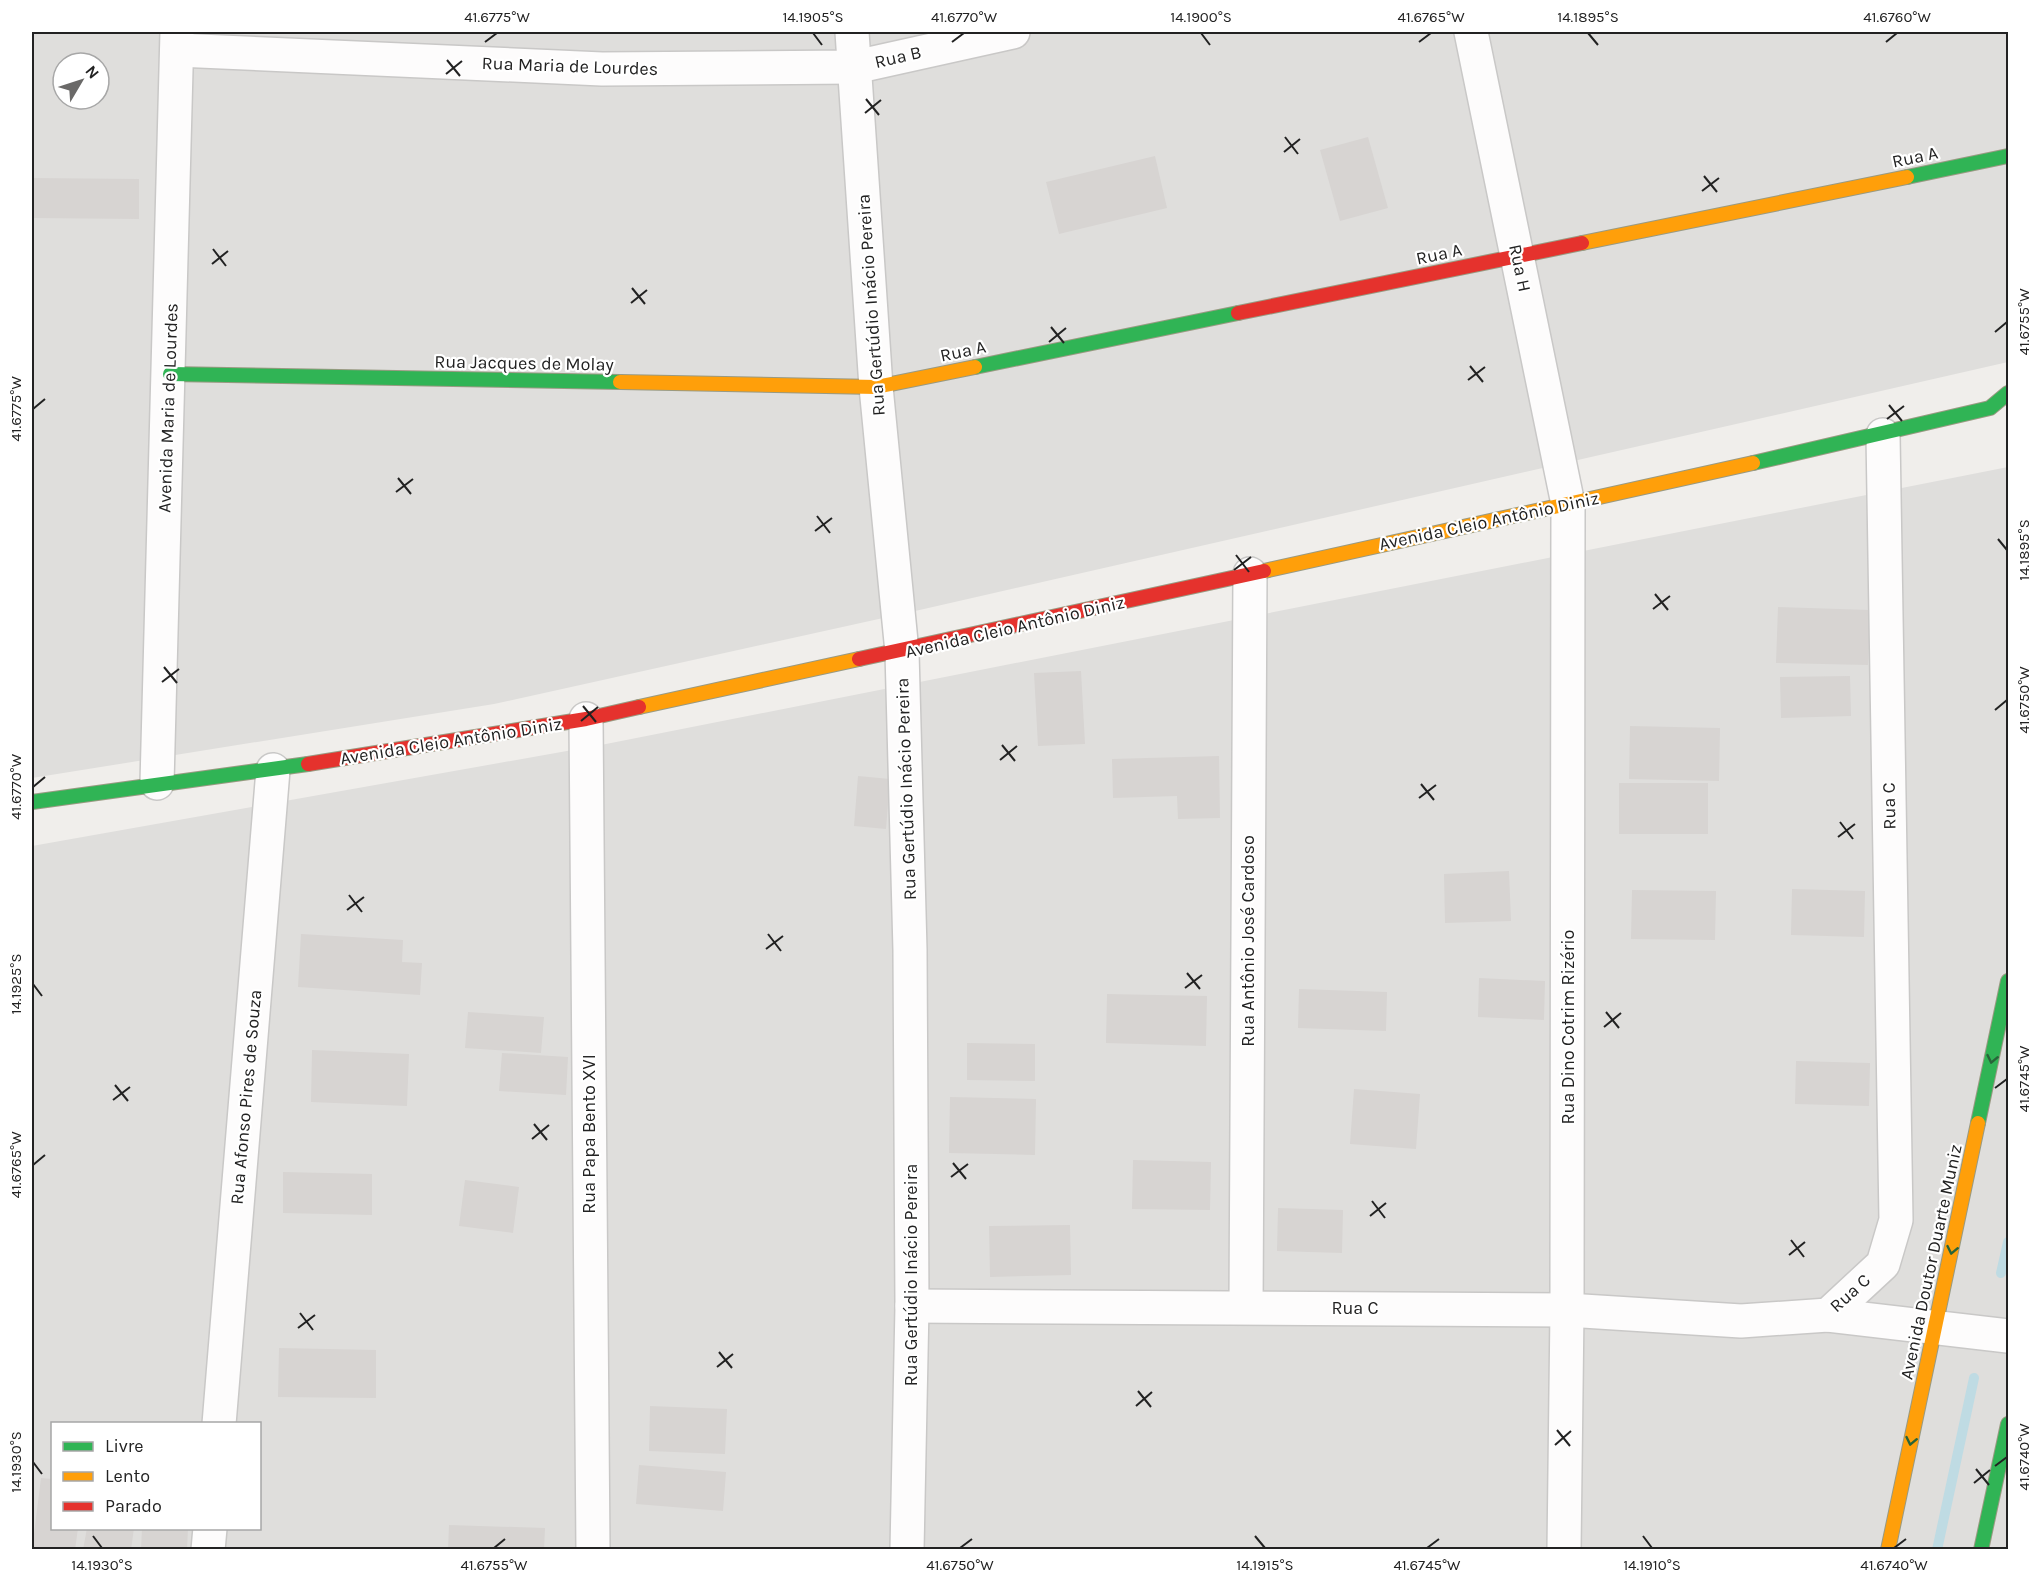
<svg xmlns="http://www.w3.org/2000/svg" width="2040" height="1581" viewBox="0 0 2040 1581" font-family="Karla,sans-serif">
<rect width="100%" height="100%" fill="#f0eeeb"/>
<g fill="#dfdedc" fill-rule="evenodd">
<path d="M32,32h1976v330l-1084,247 -430,95 -462,74zM63,63h36v36h-36z"/>
<path d="M2008,467v1082h-1976v-703l574,-102zM52,1424h208v104h-208z"/>
</g>
<g fill="none" stroke-linecap="round" stroke-linejoin="round">
<g stroke="#bfdbe3" stroke-width="10">
<polyline points="2001,1273 2008,1242"/>
<polyline points="1937,1550 1974,1378"/>
</g>
</g>
<g fill="#d7d4d2">
<polygon points="1368,137 1388,208 1340,221 1320,150"/>
<polygon points="1155,156 1167,208 1059,234 1046,182"/>
<polygon points="32,178 139,179 139,219 32,218"/>
<polygon points="1778,607 1870,610 1868,665 1776,663"/>
<polygon points="1081,671 1085,744 1038,746 1034,673"/>
<polygon points="1850,676 1851,716 1781,718 1780,677"/>
<polygon points="1630,726 1720,728 1719,781 1629,779"/>
<polygon points="1219,756 1220,818 1178,819 1177,796 1113,798 1112,759"/>
<polygon points="858,776 890,779 886,829 854,826"/>
<rect x="1619" y="783" width="89" height="51"/>
<polygon points="1509,871 1511,921 1445,923 1444,874"/>
<polygon points="1792,889 1865,891 1864,937 1791,935"/>
<polygon points="1632,890 1716,891 1715,940 1631,939"/>
<polygon points="301,934 403,940 402,962 422,963 420,995 298,987"/>
<polygon points="1479,978 1545,981 1544,1020 1478,1017"/>
<polygon points="1299,989 1387,992 1386,1031 1298,1028"/>
<polygon points="1107,994 1207,996 1206,1046 1106,1043"/>
<polygon points="468,1012 544,1017 541,1053 465,1048"/>
<polygon points="967,1043 1035,1044 1035,1081 967,1080"/>
<polygon points="312,1050 409,1054 407,1106 311,1102"/>
<polygon points="502,1053 568,1057 566,1095 499,1091"/>
<polygon points="1796,1061 1870,1063 1869,1106 1795,1104"/>
<polygon points="1354,1089 1420,1094 1416,1149 1350,1144"/>
<polygon points="950,1097 1036,1099 1035,1155 949,1153"/>
<polygon points="1133,1160 1211,1162 1210,1210 1132,1209"/>
<polygon points="283,1172 372,1174 372,1215 283,1213"/>
<polygon points="465,1180 519,1187 513,1233 459,1226"/>
<polygon points="1278,1208 1343,1210 1342,1253 1277,1251"/>
<polygon points="1070,1225 1071,1275 990,1277 989,1226"/>
<polygon points="279,1348 376,1350 376,1398 278,1397"/>
<polygon points="650,1406 727,1409 725,1454 649,1451"/>
<polygon points="639,1465 726,1472 723,1511 636,1504"/>
<polygon points="41,1478 52,1479 52,1528 78,1528 75,1550 32,1550"/>
<polygon points="449,1525 545,1528 544,1550 448,1550"/>
<polygon points="87,1528 134,1528 131,1550 83,1550"/>
<polygon points="142,1528 188,1528 187,1550 141,1550"/>
</g>
<g fill="none" stroke-linecap="round" stroke-linejoin="round">
<g stroke="#c9c8c7" stroke-width="36">
<g id="street">
<polyline points="852,32 876,387 902,652 910,950 912,1306 907,1550"/>
<polyline points="1471,32 1568,504 1567,1310 1564,1550"/>
<polyline points="177,50 602,69 855,67 1013,32"/>
<polyline points="586,719 593,1550"/>
<polyline points="157,783 177,32"/>
<polyline points="912,1306 1567,1310 1741,1321 1828,1315 1883,1264 1896,1220 1883,435"/>
<polyline points="1246,1307 1250,574"/>
<polyline points="1828,1315 2008,1336"/>
<polyline points="219,1424 273,770"/>
<polyline points="208,1550 210,1528"/>
</g>
</g>
<g stroke="#999a82" stroke-width="16">
<g id="fast">
<polyline points="1907,177 2008,156"/>
<polyline points="975,367 1238,313"/>
<polyline points="170,374 620,382"/>
<polyline points="1753,463 1990,408 2008,393"/>
<polyline points="32,802 308,764"/>
<polyline points="1978,1123 2008,981"/>
<polyline points="1981,1550 2008,1424"/>
</g>
</g>
<g stroke="#999a82" stroke-width="16">
<g id="slow">
<polyline points="1582,243 1907,177"/>
<polyline points="620,382 876,387 975,367"/>
<polyline points="1264,571 1753,463"/>
<polyline points="639,707 859,659"/>
<polyline points="1888,1550 1978,1123"/>
</g>
</g>
<g stroke="#999a82" stroke-width="16">
<g id="jam">
<polyline points="1238,313 1582,243"/>
<polyline points="859,659 1264,571"/>
<polyline points="308,764 586,719 639,707"/>
</g>
</g>
<use href="#street" stroke="#fdfcfc" stroke-width="33"/>
<use href="#fast" stroke="#30b455" stroke-width="14"/>
<use href="#slow" stroke="#ff9f0a" stroke-width="14"/>
<use href="#jam" stroke="#e5322d" stroke-width="14"/>
</g>
<defs><path id="oneway-chevron" d="M-2-3.5L2.5 0L-2 3.5" fill="none" stroke-width="1.6" stroke-linecap="round" stroke-linejoin="round" transform="scale(1.5)"/></defs>
<g stroke="#286439">
<use href="#oneway-chevron" transform="translate(1992 1059) rotate(102)"/>
<use href="#oneway-chevron" transform="translate(1952 1250) rotate(102)"/>
<use href="#oneway-chevron" transform="translate(1911 1441) rotate(102)"/>
</g>
<path fill="none" stroke="#222" stroke-width="2" d="M813,33l9,12M1201,33l9,12M1588,33l10,12M485,42l12,-9M952,42l12,-9M1419,42l12,-9M1886,42l11,-9M447,60l13,16M446,74l16,-13M866,99l13,16M865,113l16,-13M1285,137l13,17M1284,152l16,-13M1704,176l13,16M1702,191l17,-13M213,249l13,17M212,264l16,-13M632,288l13,16M631,303l16,-13M1051,327l13,16M1995,332l12,-10M1049,342l17,-14M1470,366l13,16M1468,380l17,-13M1889,405l13,16M33,409l12,-10M1887,419l17,-13M398,478l13,16M396,492l17,-13M817,516l13,17M815,531l17,-13M1998,539l9,11M1236,555l13,17M1234,570l17,-13M1655,594l13,16M1653,609l17,-13M164,667l13,16M162,682l17,-13M583,706l13,16M1995,710l12,-10M581,721l17,-14M1002,745l13,16M1000,760l17,-14M1421,784l13,16M33,787l12,-10M1419,798l17,-13M1840,822l13,17M1838,837l17,-13M349,895l13,17M347,910l17,-13M768,934l13,17M766,949l17,-13M1187,973l13,16M33,984l9,12M1185,988l17,-13M1606,1012l13,16M1604,1027l17,-14M115,1085l13,16M1995,1088l12,-9M113,1100l17,-13M534,1124l13,16M532,1139l17,-14M953,1163l13,16M33,1165l12,-10M951,1177l17,-13M1372,1201l13,17M1370,1216l16,-13M1791,1240l13,17M1789,1255l16,-13M300,1313l13,17M298,1328l17,-13M719,1352l13,16M717,1367l16,-13M1138,1391l13,16M1136,1406l16,-14M1557,1430l13,16M1555,1445l16,-14M33,1462l9,12M1995,1466l12,-9M1976,1469l13,16M1974,1483l16,-13M93,1536l9,12M1255,1536l10,12M1643,1536l9,12M494,1548l11,-9M960,1548l12,-9M1427,1548l12,-9M1894,1548l12,-9"/>
<g text-anchor="middle" stroke-width="4.5" stroke-linejoin="round" paint-order="stroke">
<g font-size="18" fill="#222" stroke="#fff">
<text transform="translate(898 57) rotate(-13)" y="6">Rua B</text>
<text transform="translate(570 66) rotate(2)" y="6">Rua Maria de Lourdes</text>
<text transform="translate(1915 157) rotate(-12)" y="6">Rua A</text>
<text transform="translate(1439 254) rotate(-12)" y="6">Rua A</text>
<text transform="translate(1520 268) rotate(78)" y="6">Rua H</text>
<text transform="translate(871 305) rotate(-94)" y="6">Rua Gertúdio Inácio Pereira</text>
<text transform="translate(963 351) rotate(-12)" y="6">Rua A</text>
<text transform="translate(524 363) rotate(1)" y="6">Rua Jacques de Molay</text>
<text transform="translate(168 408) rotate(-88)" y="6">Avenida Maria de Lourdes</text>
<text transform="translate(1489 521) rotate(-12)" y="6">Avenida Cleio Antônio Diniz</text>
<text transform="translate(1015 627) rotate(-13)" y="6">Avenida Cleio Antônio Diniz</text>
<text transform="translate(451 741) rotate(-9)" y="6">Avenida Cleio Antônio Diniz</text>
<text transform="translate(906 789) rotate(-92)" y="6">Rua Gertúdio Inácio Pereira</text>
<text transform="translate(1889 806) rotate(-91)" y="6">Rua C</text>
<text transform="translate(1248 941) rotate(-90)" y="6">Rua Antônio José Cardoso</text>
<text transform="translate(1568 1027) rotate(-90)" y="6">Rua Dino Cotrim Rizério</text>
<text transform="translate(246 1097) rotate(-85)" y="6">Rua Afonso Pires de Souza</text>
<text transform="translate(589 1134) rotate(-90)" y="6">Rua Papa Bento XVI</text>
<text transform="translate(1931 1262) rotate(-78)" y="6">Avenida Doutor Duarte Muniz</text>
<text transform="translate(911 1275) rotate(-90)" y="6">Rua Gertúdio Inácio Pereira</text>
<text transform="translate(1850 1293) rotate(-42)" y="6">Rua C</text>
<text x="1355" y="1314">Rua C</text>
</g>
</g>
<rect width="2040" height="1581" fill="none" stroke="#ffffff" stroke-width="66"/>
<rect x="51" y="1422" width="210" height="108" fill="#ffffff" stroke="#a7a7a7" stroke-width="1.5"/>
<rect x="63" y="1442" width="30" height="9" fill="#30b455" stroke="#a7a7a7" stroke-width="1.5"/>
<text x="105" y="1452" font-size="18" fill="#222222">Livre</text>
<rect x="63" y="1472" width="30" height="9" fill="#ff9f0a" stroke="#a7a7a7" stroke-width="1.5"/>
<text x="105" y="1482" font-size="18" fill="#222222">Lento</text>
<rect x="63" y="1502" width="30" height="9" fill="#e5322d" stroke="#a7a7a7" stroke-width="1.5"/>
<text x="105" y="1512" font-size="18" fill="#222222">Parado</text>
<g transform="translate(81 81) rotate(51)"><circle r="28" fill="#ffffff" stroke="#a7a7a7" stroke-width="1.5"/>
<path d="M0-4.5L10 22L0 15L-10 22Z" fill="#6a6968"/>
<text y="-9" font-size="16" font-weight="bold" text-anchor="middle" fill="#222222">N</text>
</g>
<rect x="33" y="33" width="1974" height="1515" fill="none" stroke="#222" stroke-width="2"/>
<g font-size="15" text-anchor="middle" fill="#222">
<text x="497" y="22">41.6775°W</text>
<text x="813" y="22">14.1905°S</text>
<text x="964" y="22">41.6770°W</text>
<text x="1201" y="22">14.1900°S</text>
<text x="1431" y="22">41.6765°W</text>
<text x="1588" y="22">14.1895°S</text>
<text x="1897" y="22">41.6760°W</text>
<text transform="translate(2024 322) rotate(-90)" y="5">41.6755°W</text>
<text transform="translate(16 409) rotate(-90)" y="5">41.6775°W</text>
<text transform="translate(2024 550) rotate(-90)" y="5">14.1895°S</text>
<text transform="translate(2024 700) rotate(-90)" y="5">41.6750°W</text>
<text transform="translate(16 787) rotate(-90)" y="5">41.6770°W</text>
<text transform="translate(16 984) rotate(-90)" y="5">14.1925°S</text>
<text transform="translate(2024 1079) rotate(-90)" y="5">41.6745°W</text>
<text transform="translate(16 1165) rotate(-90)" y="5">41.6765°W</text>
<text transform="translate(2024 1457) rotate(-90)" y="5">41.6740°W</text>
<text transform="translate(16 1462) rotate(-90)" y="5">14.1930°S</text>
<text x="102" y="1570">14.1930°S</text>
<text x="494" y="1570">41.6755°W</text>
<text x="960" y="1570">41.6750°W</text>
<text x="1265" y="1570">14.1915°S</text>
<text x="1427" y="1570">41.6745°W</text>
<text x="1652" y="1570">14.1910°S</text>
<text x="1894" y="1570">41.6740°W</text>
</g>
</svg>
